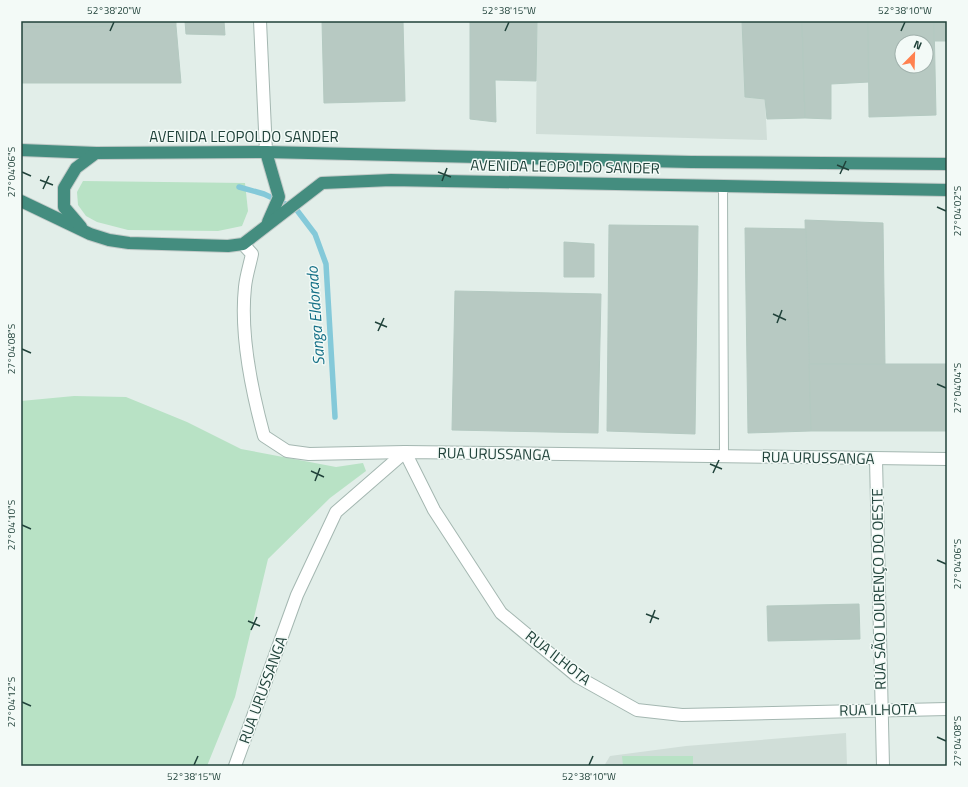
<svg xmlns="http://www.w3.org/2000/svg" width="968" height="787" viewBox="0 0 968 787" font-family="'Titillium Web',sans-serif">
<rect width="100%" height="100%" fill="#e2eee9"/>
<g fill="#d0ded8">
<polygon points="537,21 742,21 745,97 765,99 767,140 536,134"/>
<polygon points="846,733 847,766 604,766 610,756 686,746"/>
</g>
<g fill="#b8e2c5">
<polygon points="83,181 245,183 248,211 242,226 218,231 128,230 97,222 86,216 78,205 77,192"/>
<polygon points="74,396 126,397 187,422 241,449 336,467 363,463 366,471 330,498 268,559 235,697 207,766 21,766 21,401"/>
<polygon points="622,756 693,756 693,766 623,766"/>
</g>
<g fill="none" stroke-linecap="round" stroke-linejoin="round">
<polyline stroke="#84c9d9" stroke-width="5.5" points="239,187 264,194 296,209 315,234 326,264 335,417"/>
</g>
<g fill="#b7c9c2" stroke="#b4c9c1" fill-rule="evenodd">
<polygon points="21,21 176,21 176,26 21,27"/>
<polygon points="185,21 224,21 225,35 186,34"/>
<polygon points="322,21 403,21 405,101 324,103"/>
<polygon points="470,21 537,21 536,81 495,80 496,122 470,119"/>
<polygon points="742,21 802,21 805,118 767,119 765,99 745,97"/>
<polygon points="802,21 868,21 869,82 831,84 831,119 805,118"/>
<path d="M868,21h66l2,94 -67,2zM902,42h24v24h-24z"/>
<rect x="934" y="21" width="13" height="20"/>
<polygon points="176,26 181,83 21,83 21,27"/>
<polygon points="805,220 883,223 885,365 809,364"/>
<polygon points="609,225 698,226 695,434 607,431"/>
<polygon points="745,228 806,229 811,431 748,433"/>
<polygon points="564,242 594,244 594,277 564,277"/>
<polygon points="455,291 601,294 598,433 452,430"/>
<polygon points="809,364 947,364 947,431 811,431"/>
<polygon points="859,604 860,639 768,641 767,606"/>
</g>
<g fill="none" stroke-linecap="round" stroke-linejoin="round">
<g stroke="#a4b7b1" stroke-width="10">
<polyline id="service" points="723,185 724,457"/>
</g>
<g stroke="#a4b7b1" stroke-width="14">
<g id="minor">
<polyline points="260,21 266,152"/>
<path d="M243,244l9,10c-2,10 -6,22 -7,33 -5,46 7,105 19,149l23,15 22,3 96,-2 542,7"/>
<polyline points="405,452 434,510 501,613 578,677 637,710 682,715 947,709"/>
<polyline points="876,459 883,766"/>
<polyline points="235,766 297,595 336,512 405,452"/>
</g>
</g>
<g stroke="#c1cac8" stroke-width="14">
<g id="trunk">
<polyline points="21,150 96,153 266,152 691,162 947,164"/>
<polyline points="266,152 279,197 268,222"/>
<polyline points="21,201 90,234 109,240 129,243 228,246 243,244 322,183 391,180 947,190"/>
<polyline points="81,227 64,207 64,188 76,168 96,153"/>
</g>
</g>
<use href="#service" stroke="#fff" stroke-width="8"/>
<use href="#minor" stroke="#fff" stroke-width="12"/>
<use href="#trunk" stroke="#448d7f" stroke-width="12"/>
</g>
<path fill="none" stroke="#20423a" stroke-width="1.5" d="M110,31l4,-9M505,31l4,-9M901,31l4,-9M837,165l12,5M22,172l9,4M438,172l13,5M840,174l6,-13M40,180l13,5M442,181l5,-13M43,189l6,-13M937,207l9,4M773,314l13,6M375,322l12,5M777,323l5,-13M378,331l6,-13M22,349l9,4M937,384l9,4M710,464l12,5M311,471l13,6M713,473l6,-13M315,481l5,-13M22,525l9,4M937,560l9,4M646,614l13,5M248,621l12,5M650,623l5,-13M251,630l6,-13M22,702l9,4M937,737l9,4M194,765l4,-9M589,765l4,-9"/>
<g text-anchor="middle" stroke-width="3" stroke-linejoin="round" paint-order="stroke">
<g font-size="15" fill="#20423a" stroke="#f3faf7">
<text x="244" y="142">AVENIDA LEOPOLDO SANDER</text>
<text transform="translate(565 167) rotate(1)" y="5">AVENIDA LEOPOLDO SANDER</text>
<text transform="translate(494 454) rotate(1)" y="5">RUA URUSSANGA</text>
<text transform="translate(818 458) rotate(1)" y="5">RUA URUSSANGA</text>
<text transform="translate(879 589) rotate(-91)" y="5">RUA SÃO LOURENÇO DO OESTE</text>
<text transform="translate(558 658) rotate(38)" y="5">RUA ILHOTA</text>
<text transform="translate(263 690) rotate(-70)" y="5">RUA URUSSANGA</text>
<text transform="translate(878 710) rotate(-1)" y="5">RUA ILHOTA</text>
</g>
<g font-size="16" font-style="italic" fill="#126e85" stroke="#f3faf7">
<text transform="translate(315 316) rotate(-94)" y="6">Sanga Eldorado</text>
</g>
</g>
<rect width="968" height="787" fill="none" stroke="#f3faf7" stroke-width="44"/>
<g transform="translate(914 54) rotate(23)"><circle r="19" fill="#f3faf7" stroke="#9fb0ab"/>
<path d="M0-3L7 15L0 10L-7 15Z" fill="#ff814f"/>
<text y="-6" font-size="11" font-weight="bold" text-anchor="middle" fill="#20423a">N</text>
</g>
<rect x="22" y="22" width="924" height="743" fill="none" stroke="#20423a" stroke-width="1.5"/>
<g font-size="10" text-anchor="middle" fill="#20423a">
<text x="114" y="14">52°38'20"W</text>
<text x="509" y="14">52°38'15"W</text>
<text x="905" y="14">52°38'10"W</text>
<text transform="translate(11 172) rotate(-90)" y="4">27°04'06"S</text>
<text transform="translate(957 211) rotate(-90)" y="4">27°04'02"S</text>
<text transform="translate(11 349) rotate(-90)" y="4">27°04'08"S</text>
<text transform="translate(957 388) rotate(-90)" y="4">27°04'04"S</text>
<text transform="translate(11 525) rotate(-90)" y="4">27°04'10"S</text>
<text transform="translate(957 564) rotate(-90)" y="4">27°04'06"S</text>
<text transform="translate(11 702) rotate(-90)" y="4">27°04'12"S</text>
<text transform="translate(957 741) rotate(-90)" y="4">27°04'08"S</text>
<text x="194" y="780">52°38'15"W</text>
<text x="589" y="780">52°38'10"W</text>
</g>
</svg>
